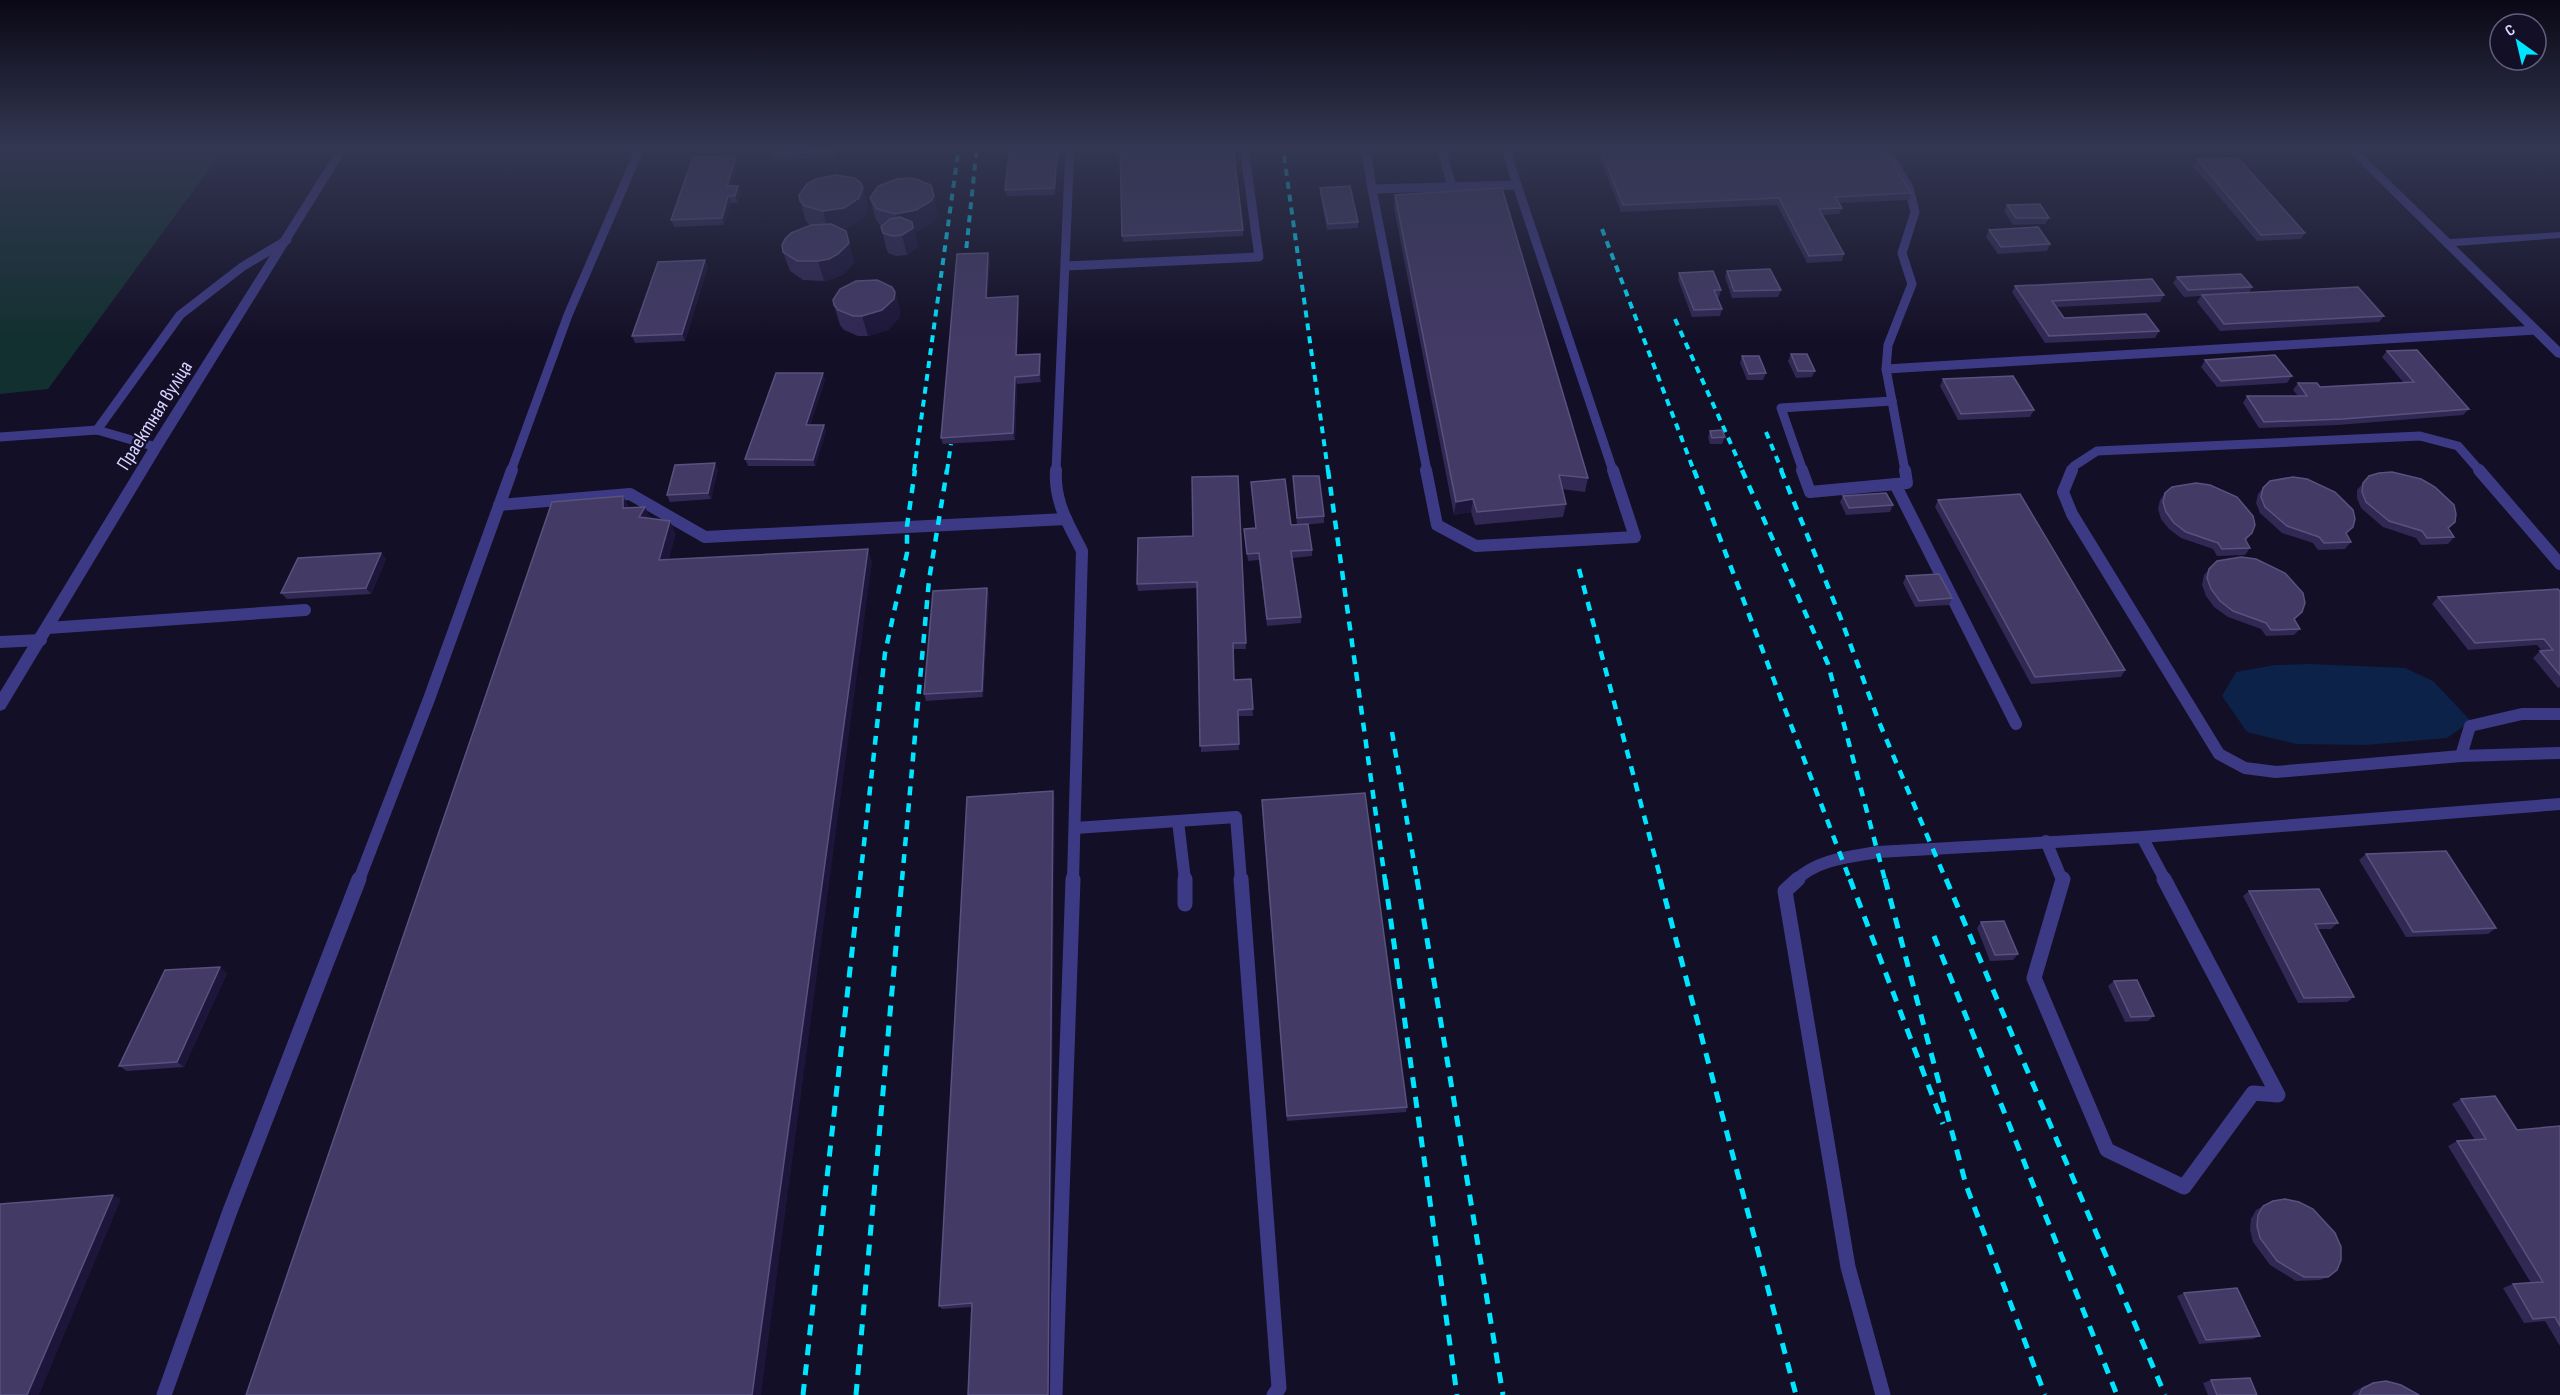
<svg xmlns="http://www.w3.org/2000/svg" width="2560" height="1395" viewBox="0 0 2560 1395" font-family="'Sofia Sans Condensed',sans-serif">
<rect width="100%" height="100%" fill="#130f26"/>
<polygon fill="#12302f" points="226,146 48,389 0,394 0,147"/>
<polygon fill="#0c2248" points="2310,664 2405,668 2433,681 2471,721 2447,738 2366,745 2296,744 2247,732 2222,696 2236,672 2275,665"/>
<g fill="none" stroke-linecap="round" stroke-linejoin="round">
<g stroke="#3d3a85" stroke-width="9">
<polyline points="1365,146 1372,189 1517,185 1505,146"/>
<polyline points="1441,146 1452,188"/>
<polyline points="1884,146 1909,188 1915,212 1902,253 1912,284 1888,345 1886,369 2536,330"/>
<polyline points="1517,185 1613,471"/>
<polyline points="1372,189 1427,471"/>
<polyline points="1066,266 1259,257 1244,146"/>
<polyline points="1886,369 1892,401"/>
<polyline points="1892,401 1905,471"/>
<polyline points="97,430 180,315 242,267 287,240"/>
<polyline points="0,437 97,430 156,447"/>
<polyline points="511,471 568,315 641,146"/>
<polyline points="1056,471 1070,146"/>
<polyline points="1803,471 1781,408 1892,401"/>
<polyline points="2072,471 2074,466 2097,451 2420,436 2458,446 2480,471"/>
</g>
<g stroke="#3d3a85" stroke-width="12">
<path d="M1056,470c-2,32 12,53 26,81l-9,329"/>
<polyline points="1426,470 1437,525 1476,546 1635,537 1613,470"/>
<polyline points="1802,470 1810,492 1907,483 1905,470"/>
<polyline points="2072,470 2063,492 2072,514 2219,754 2245,768 2276,772 2461,756 2560,753"/>
<polyline points="2479,470 2560,564"/>
<polyline points="1895,484 2016,724"/>
<polyline points="499,505 630,494 705,537 1066,519"/>
<polyline points="48,628 305,610"/>
<polyline points="0,642 41,640"/>
<polyline points="2461,756 2470,726 2522,714 2560,714"/>
<polyline points="1178,821 1185,880"/>
<polyline points="1075,828 1236,817 1241,880"/>
<polyline points="2142,837 2165,880"/>
<polyline points="2046,841 2062,880"/>
<polyline points="359,880 429,699 512,470"/>
<path d="M1796,880c22,-21 53,-23 82,-28l264,-15 418,-33"/>
</g>
<g stroke="#3d3a85" stroke-width="15">
<polyline points="1185,879 1185,904"/>
<polyline points="1241,879 1279,1388 1274,1395"/>
<polyline points="1798,879 1785,891 1848,1267 1883,1395"/>
<polyline points="2063,879 2034,978 2107,1150 2184,1187 2253,1093 2278,1095 2164,879"/>
<polyline points="164,1395 230,1211 359,879"/>
<polyline points="1055,1395 1073,879"/>
</g>
<g fill="#3d3a85" fill-rule="evenodd">
<polygon points="339,146 349,146 162,448 5,709 0,711 0,692 151,444"/>
<polygon points="2343,146 2354,146 2450,239 2560,232 2560,238 2456,246 2560,347 2560,358 2556,357"/>
</g>
<g stroke="#00e5ff" stroke-width="4" stroke-dasharray="7 6" stroke-linecap="butt">
<polyline points="1284,156 1328,471"/>
<polyline points="1602,229 1694,471"/>
<polyline points="965,261 977,146"/>
<polyline points="1675,319 1743,471"/>
<polyline points="1766,432 1782,471"/>
<polyline points="914,471 959,146"/>
<polyline points="947,471 951,444"/>
</g>
<g stroke="#00e5ff" stroke-width="4.5" stroke-dasharray="9 8" stroke-linecap="butt">
<polyline points="1328,470 1385,880"/>
<polyline points="1694,470 1850,880"/>
<polyline points="1742,470 1828,664 1885,880"/>
<polyline points="1781,470 1841,619 1879,722 1946,880"/>
<polyline points="1579,569 1661,880"/>
<polyline points="1392,732 1417,880"/>
<polyline points="860,880 885,653 907,553 907,526 915,470"/>
<polyline points="902,880 929,580 947,470"/>
</g>
<g stroke="#00e5ff" stroke-width="5" stroke-dasharray="11 9" stroke-linecap="butt">
<polyline points="1385,879 1457,1395"/>
<polyline points="1417,879 1503,1395"/>
<polyline points="1660,879 1796,1395"/>
<polyline points="1850,879 1943,1124"/>
<polyline points="1885,879 1966,1185 2045,1395"/>
<polyline points="1946,879 2165,1395"/>
<polyline points="1934,936 2117,1395"/>
<polyline points="803,1395 860,879"/>
<polyline points="856,1395 902,879"/>
</g>
</g>
<g fill="#312854">
<polygon points="774,146 838,146 836,158 773,160 771,154"/>
<polygon points="1010,146 1059,146 1055,195 1007,196 1005,190"/>
<polygon points="1596,146 1882,146 1911,193 1909,200 1839,203 1842,208 1839,214 1823,215 1844,254 1842,261 1807,263 1777,205 1621,212 1596,148"/>
<polygon points="736,156 738,162 731,186 741,192 738,203 731,203 724,225 674,227 671,220"/>
<polygon points="2197,159 2305,233 2301,239 2257,241 2193,166"/>
<polygon points="1320,188 1358,222 1358,228 1327,230 1320,194"/>
<polygon points="1395,195 1588,478 1585,492 1562,489 1566,504 1563,517 1475,525 1471,512 1454,515 1394,208"/>
<polygon points="870,198 938,215 935,221 921,230 915,231 918,247 907,255 896,256 888,253 886,247 881,227 875,218"/>
<polygon points="800,201 868,207 864,218 849,227 840,229 854,262 844,274 835,278 824,281 803,280 790,271 783,252 810,225 806,221"/>
<polygon points="2007,205 2049,218 2045,224 2013,225 2004,211"/>
<polygon points="1243,230 1243,236 1123,242 1122,236"/>
<polygon points="1989,230 2050,244 2047,251 1998,254 1986,237"/>
<polygon points="988,253 990,259 987,298 1019,303 1017,355 1040,354 1041,361 1041,382 1017,384 1015,440 943,444 941,438"/>
<polygon points="708,266 685,341 635,343 632,336"/>
<polygon points="1727,271 1781,290 1778,297 1732,298 1725,277"/>
<polygon points="1679,273 1721,290 1719,297 1717,297 1722,309 1720,316 1692,317 1678,279"/>
<polygon points="2177,277 2252,287 2249,293 2384,316 2379,322 2220,331 2197,302 2201,296 2184,297 2173,283"/>
<polygon points="2015,286 2164,295 2160,302 2057,307 2064,318 2159,331 2155,338 2045,343 2012,292"/>
<polygon points="895,292 900,312 899,318 888,330 868,336 858,336 844,330 840,325 834,305"/>
<polygon points="2387,351 2469,409 2463,415 2338,425 2259,428 2243,403 2247,396 2298,396 2293,390 2298,383 2320,387 2403,382 2382,357"/>
<polygon points="1791,354 1815,371 1812,377 1796,378 1788,361"/>
<polygon points="1742,356 1766,373 1763,380 1747,380 1740,363"/>
<polygon points="2205,360 2292,376 2287,383 2217,387 2201,367"/>
<polygon points="1943,379 2034,410 2030,417 1958,420 1940,386"/>
<polygon points="825,380 810,425 824,425 826,431 815,466 748,466 745,459"/>
<polygon points="1710,431 1725,437 1722,444 1710,444 1708,437"/>
<polygon points="718,469 711,499 670,502 667,495"/>
<polygon points="1238,476 1246,649 1233,649 1234,680 1251,679 1253,716 1238,716 1239,750 1201,752 1197,588 1138,591 1137,584 1193,536"/>
<polygon points="1293,476 1324,516 1324,523 1302,525 1312,550 1312,556 1292,558 1301,617 1301,623 1267,626 1259,560 1248,561 1244,529 1256,528 1251,482 1291,525 1297,525"/>
<polygon points="2363,483 2448,529 2454,537 2448,544 2421,545 2416,538 2383,527 2361,508 2357,498 2357,490"/>
<polygon points="2263,488 2346,535 2351,542 2345,549 2318,550 2313,543 2282,533 2260,513 2256,503 2258,494"/>
<polygon points="2165,493 2252,533 2246,541 2250,548 2245,555 2217,556 2213,549 2181,538 2169,529 2161,519 2158,509 2160,500"/>
<polygon points="1843,496 1893,505 1890,512 1846,515 1840,502"/>
<polygon points="1938,500 2125,670 2121,677 2031,684 1935,507"/>
<polygon points="381,553 386,559 371,594 287,599 281,593"/>
<polygon points="2209,569 2295,620 2300,629 2294,635 2266,636 2261,629 2228,617 2214,607 2206,596 2202,585 2204,575"/>
<polygon points="1906,576 1952,598 1949,605 1915,607 1903,583"/>
<polygon points="987,588 989,594 983,697 926,701 924,694"/>
<polygon points="2560,591 2560,687 2558,688 2533,658 2540,651 2542,651 2537,645 2468,650 2432,604 2438,597"/>
<polygon points="1055,797 972,1307 942,1309 939,1306"/>
<polygon points="1262,806 1407,1107 1406,1112 1287,1121"/>
<polygon points="2366,854 2496,928 2488,934 2406,937 2359,860"/>
<polygon points="2249,891 2338,923 2331,929 2318,929 2354,997 2347,1002 2298,1003 2243,896"/>
<polygon points="1981,922 2018,954 2013,960 1990,961 1977,928"/>
<polygon points="227,973 184,1067 127,1071 119,1066"/>
<polygon points="2114,981 2154,1016 2148,1021 2125,1022 2108,986"/>
<polygon points="2461,1099 2517,1130 2560,1126 2560,1346 2545,1321 2524,1323 2503,1288 2513,1284 2531,1283 2448,1146 2457,1141 2475,1140 2452,1104"/>
<polygon points="2273,1201 2328,1277 2320,1280 2296,1281 2270,1265 2253,1242 2250,1230 2251,1219 2256,1210"/>
<polygon points="2184,1293 2260,1336 2253,1339 2199,1344 2177,1296"/>
<polygon points="2211,1380 2257,1395 2208,1395 2203,1383"/>
<polygon points="2373,1383 2419,1395 2352,1395 2354,1392 2364,1386"/>
</g>
<g fill="#1d163a">
<polygon points="835,146 838,146 836,158 834,151"/>
<polygon points="1058,146 1059,146 1055,195 1054,188"/>
<polygon points="736,156 738,162 729,193 727,186"/>
<polygon points="738,186 741,192 738,203 735,196"/>
<polygon points="863,187 868,207 864,218 849,227 828,230 823,211"/>
<polygon points="728,196 731,203 724,225 722,218"/>
<polygon points="934,196 938,215 935,221 921,230 915,231 918,247 907,255 902,235 900,233 895,214"/>
<polygon points="846,231 854,262 844,274 835,278 824,281 818,261"/>
<polygon points="988,253 990,259 987,305 986,298"/>
<polygon points="705,260 708,266 685,341 682,334"/>
<polygon points="895,292 900,312 899,318 888,330 868,336 862,316"/>
<polygon points="1018,296 1019,303 1017,362 1016,355"/>
<polygon points="1040,354 1041,361 1041,382 1039,375"/>
<polygon points="823,373 825,380 808,431 806,425"/>
<polygon points="1015,377 1017,384 1015,440 1013,433"/>
<polygon points="824,425 826,431 815,466 813,460"/>
<polygon points="715,463 718,469 711,499 708,493"/>
<polygon points="623,496 630,509 623,508"/>
<polygon points="1473,499 1471,512 1454,515 1456,502"/>
<polygon points="645,507 652,521 639,517"/>
<polygon points="670,521 676,534 665,573 659,560"/>
<polygon points="868,549 872,562 761,1395 752,1395"/>
<polygon points="381,553 386,559 371,594 366,588"/>
<polygon points="987,588 989,594 983,697 982,691"/>
<polygon points="1053,791 1055,797 1050,1395 1048,1395"/>
<polygon points="220,967 227,973 184,1067 177,1062"/>
<polygon points="113,1195 121,1199 39,1395 27,1395"/>
</g>
<g fill="#433a66" stroke="#5a527e" stroke-width="1.5">
<polygon points="774,146 835,146 834,151 771,154"/>
<polygon points="1010,146 1058,146 1054,188 1005,190"/>
<polygon points="1120,146 1233,146 1243,230 1122,236"/>
<polygon points="1599,146 1882,146 1911,193 1835,197 1842,208 1819,209 1844,254 1809,256 1779,198 1623,205"/>
<polygon points="736,156 727,186 738,186 735,196 728,196 722,218 671,220 693,157"/>
<polygon points="2238,158 2305,233 2261,235 2197,159"/>
<polygon points="836,175 854,178 860,182 863,187 859,198 844,208 823,211 805,206 800,201 799,195 807,184 816,179"/>
<polygon points="907,178 916,179 931,185 934,196 931,201 916,210 895,214 877,209 870,198 878,186 897,179"/>
<polygon points="1350,186 1358,222 1328,224 1320,188"/>
<polygon points="1502,188 1588,478 1559,475 1566,504 1477,512 1473,499 1456,502 1395,195"/>
<polygon points="2040,204 2049,218 2016,218 2007,205"/>
<polygon points="900,217 912,222 913,228 902,235 892,236 883,233 881,227 890,219"/>
<polygon points="831,224 846,231 849,243 838,254 829,259 818,261 797,261 783,252 782,245 785,239 791,233 811,225"/>
<polygon points="2038,227 2050,244 2001,247 1989,230"/>
<polygon points="988,253 986,298 1018,296 1016,355 1040,354 1039,375 1015,377 1013,433 941,438 957,254"/>
<polygon points="705,260 682,334 632,336 658,262"/>
<polygon points="1770,269 1781,290 1734,291 1727,271"/>
<polygon points="1713,271 1721,290 1714,290 1722,309 1694,310 1679,273"/>
<polygon points="2241,274 2252,287 2188,290 2177,277"/>
<polygon points="2152,279 2164,295 2052,301 2064,318 2146,314 2159,331 2049,336 2015,286"/>
<polygon points="877,280 892,287 895,292 894,299 882,310 862,316 853,316 838,310 834,305 833,300 840,289 856,281"/>
<polygon points="2358,287 2384,316 2224,324 2202,295"/>
<polygon points="2417,350 2469,409 2343,419 2264,422 2247,396 2307,396 2298,383 2317,383 2320,387 2414,382 2387,351"/>
<polygon points="1791,354 1807,354 1815,371 1798,371"/>
<polygon points="2275,355 2292,376 2221,381 2205,360"/>
<polygon points="1742,356 1759,356 1766,373 1749,374"/>
<polygon points="776,373 823,373 806,425 824,425 813,460 745,459"/>
<polygon points="2013,376 2034,410 1961,414 1943,379"/>
<polygon points="1722,430 1725,437 1712,438 1710,431"/>
<polygon points="715,463 708,493 667,495 675,465"/>
<polygon points="2392,472 2421,479 2435,487 2454,505 2456,514 2455,522 2448,528 2454,537 2427,538 2422,531 2389,521 2366,502 2362,492 2363,483 2369,476 2379,473"/>
<polygon points="1238,476 1246,643 1233,643 1234,680 1251,679 1253,709 1238,710 1239,744 1200,746 1197,582 1137,584 1138,538 1193,536 1192,477"/>
<polygon points="1293,476 1319,476 1324,516 1297,518"/>
<polygon points="2293,477 2307,479 2335,492 2353,510 2355,519 2353,527 2346,533 2351,542 2324,543 2319,537 2287,526 2265,507 2261,497 2263,488 2270,481"/>
<polygon points="1285,479 1291,525 1308,524 1312,550 1291,551 1301,617 1267,619 1259,553 1247,554 1244,529 1256,528 1251,482"/>
<polygon points="2196,483 2210,485 2237,497 2253,516 2255,525 2252,533 2245,539 2250,548 2222,549 2218,543 2186,532 2174,523 2166,512 2163,502 2165,493 2172,487"/>
<polygon points="1886,493 1893,505 1849,508 1843,496"/>
<polygon points="2020,494 2125,670 2035,677 1938,500"/>
<polygon points="623,496 623,508 645,507 639,517 670,521 659,560 868,549 752,1395 246,1395 552,502"/>
<polygon points="381,553 366,588 281,593 298,558"/>
<polygon points="2241,557 2256,559 2285,573 2303,593 2305,603 2302,612 2294,619 2300,629 2271,630 2266,623 2233,611 2220,601 2211,589 2207,578 2209,569 2217,561"/>
<polygon points="1939,574 1952,598 1919,601 1906,576"/>
<polygon points="987,588 982,691 924,694 933,591"/>
<polygon points="2558,589 2560,591 2560,675 2540,651 2553,650 2544,639 2475,643 2438,597"/>
<polygon points="1053,791 1048,1395 968,1395 972,1303 939,1306 967,797"/>
<polygon points="1365,793 1407,1107 1287,1116 1262,800"/>
<polygon points="2446,851 2496,928 2413,932 2366,854"/>
<polygon points="2319,889 2338,923 2315,924 2354,997 2304,998 2249,891"/>
<polygon points="2004,921 2018,954 1995,955 1981,922"/>
<polygon points="220,967 177,1062 119,1066 165,970"/>
<polygon points="2137,980 2154,1016 2131,1017 2114,981"/>
<polygon points="2495,1096 2517,1130 2560,1126 2560,1326 2555,1317 2533,1319 2513,1284 2543,1282 2457,1141 2486,1139 2461,1099"/>
<polygon points="113,1195 27,1395 0,1395 0,1204"/>
<polygon points="2285,1199 2299,1202 2313,1209 2335,1233 2341,1247 2341,1260 2337,1270 2328,1277 2304,1277 2277,1261 2260,1238 2257,1226 2258,1215 2263,1206 2273,1201"/>
<polygon points="2237,1288 2260,1336 2206,1340 2184,1293"/>
<polygon points="2250,1378 2257,1395 2217,1395 2211,1380"/>
<polygon points="2386,1381 2401,1385 2419,1395 2359,1395 2362,1389 2373,1383"/>
</g>
<linearGradient id="sky" x2="0" y2="1"><stop stop-color="#0a0815"/><stop offset="0.43" stop-color="#333752"/><stop offset="1" stop-color="#333752" stop-opacity="0"/></linearGradient>
<rect width="2560" height="342" fill="url(#sky)"/>
<g text-anchor="middle" stroke-width="5" stroke-linejoin="round" paint-order="stroke">
<g font-size="20" fill="#d9d4ff" stroke="#130f26">
<text transform="translate(154 415) rotate(-58)" y="7">Праектная вуліца</text>
</g>
</g>
<g transform="translate(2518 42) rotate(326)"><circle r="28" fill="#130f26" stroke="#625e7d" stroke-width="1.5"/>
<path d="M0-4.5L10 22L0 15L-10 22Z" fill="#00e5ff"/>
<text y="-9" font-size="16" font-weight="bold" text-anchor="middle" fill="#d9d4ff">С</text>
</g>
</svg>
